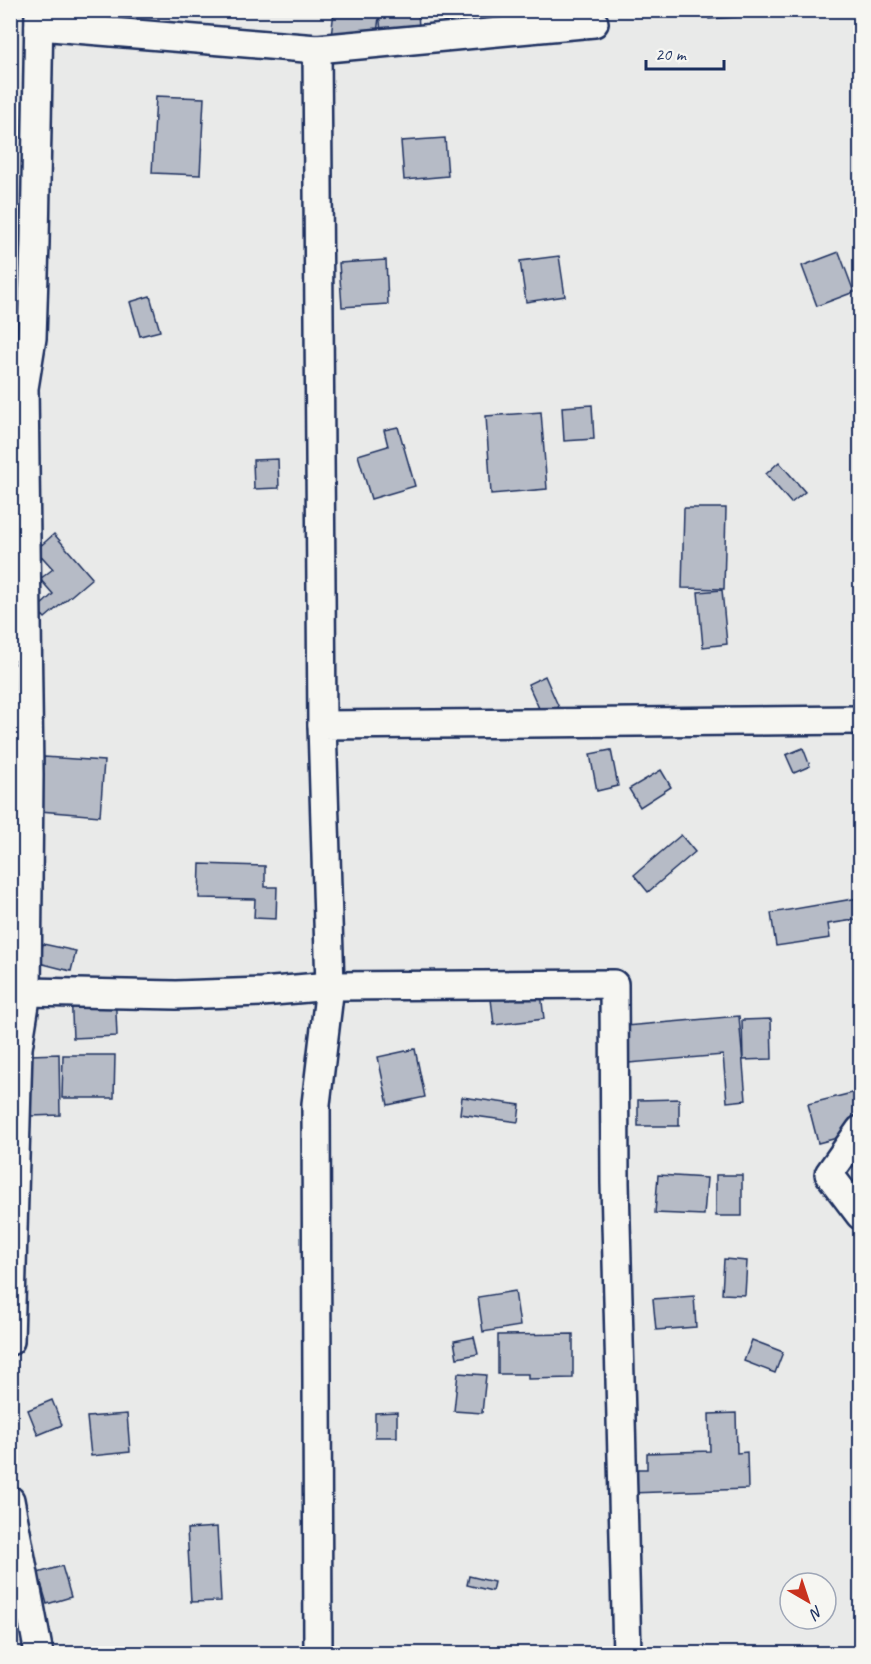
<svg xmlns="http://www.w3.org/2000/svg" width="871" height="1664" viewBox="0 0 871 1664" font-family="Caveat,sans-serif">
<rect width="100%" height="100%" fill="#e9eae9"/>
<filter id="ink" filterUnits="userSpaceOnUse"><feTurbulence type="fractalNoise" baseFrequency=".0167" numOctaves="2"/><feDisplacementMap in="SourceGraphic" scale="12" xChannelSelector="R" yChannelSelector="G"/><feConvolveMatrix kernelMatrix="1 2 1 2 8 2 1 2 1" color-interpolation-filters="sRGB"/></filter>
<g filter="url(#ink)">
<g fill="#b6bbc6" stroke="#1b2f5e" stroke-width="1.5">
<polygon points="392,10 418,10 419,29 381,32 379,12"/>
<polygon points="709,10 736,10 736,17 709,19"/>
<polygon points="334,11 379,17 376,42 331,37"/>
<polygon points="156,96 204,98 200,175 152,173"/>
<polygon points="445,138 448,176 404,180 401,141"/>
<polygon points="839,252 854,292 817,306 802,266"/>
<polygon points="559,256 565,296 526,302 520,261"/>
<polygon points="386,260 388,304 342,307 339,263"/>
<polygon points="150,296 160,331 140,336 130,302"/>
<polygon points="592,405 594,439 564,441 562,407"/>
<polygon points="541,412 547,489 491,494 486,416"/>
<polygon points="398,427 415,486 371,499 358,455 388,446 384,430"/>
<polygon points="278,459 279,488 254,489 253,460"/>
<polygon points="779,462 805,492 791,503 766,474"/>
<polygon points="684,508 726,508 724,589 682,588"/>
<polygon points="54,534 92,578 45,618 37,609 53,594 40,579 53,569 36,550"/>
<polygon points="722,590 727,644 703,647 698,592"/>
<polygon points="545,676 560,710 543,717 528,684"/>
<polygon points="803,748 810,766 794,773 786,755"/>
<polygon points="611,750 618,786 597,791 590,754"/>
<polygon points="44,757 104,761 100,816 40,811"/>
<polygon points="661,770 671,787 640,807 629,789"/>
<polygon points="681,835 695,852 648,892 634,875"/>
<polygon points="200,864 265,866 265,887 277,887 276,919 254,918 255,899 199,898"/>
<polygon points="859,898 860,919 828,924 830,938 776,946 771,913"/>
<polygon points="43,944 76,951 71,971 39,963"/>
<polygon points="115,988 117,1036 73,1038 71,990"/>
<polygon points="541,993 544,1019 494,1025 491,999"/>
<polygon points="739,1016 746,1100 727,1102 723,1055 629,1063 626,1026"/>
<polygon points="771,1019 772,1059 743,1060 742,1020"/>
<polygon points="415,1049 425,1097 388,1105 378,1057"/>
<polygon points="59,1054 60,1115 31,1116 30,1055"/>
<polygon points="63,1055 115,1055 114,1098 62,1098"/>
<polygon points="856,1092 860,1107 860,1132 818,1143 808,1104"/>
<polygon points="462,1097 520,1105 518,1122 460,1114"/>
<polygon points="679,1099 679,1126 638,1126 638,1100"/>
<polygon points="658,1175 707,1178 704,1215 655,1213"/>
<rect x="716" y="1175" width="26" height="41"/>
<polygon points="724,1259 747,1261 745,1295 722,1294"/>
<polygon points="515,1291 520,1326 483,1332 478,1297"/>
<polygon points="694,1296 696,1327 656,1330 653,1299"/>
<polygon points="573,1334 573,1378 528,1379 528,1374 498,1374 498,1335"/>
<polygon points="474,1337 478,1354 457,1358 454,1341"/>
<polygon points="752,1340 783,1352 775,1373 744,1361"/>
<polygon points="458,1373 486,1375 482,1413 454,1411"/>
<polygon points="52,1400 62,1425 38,1435 28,1410"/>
<polygon points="397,1412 397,1437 375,1437 375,1413"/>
<polygon points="736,1413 737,1453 747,1452 748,1489 630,1493 629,1469 647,1469 647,1453 710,1451 709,1414"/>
<polygon points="127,1414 130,1452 91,1456 87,1417"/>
<polygon points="217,1527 221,1601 191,1602 187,1529"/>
<polygon points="62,1566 71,1597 47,1604 38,1573"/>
<polygon points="469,1576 494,1582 492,1591 467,1585"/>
</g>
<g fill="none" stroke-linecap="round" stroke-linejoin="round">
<g stroke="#1b2f5e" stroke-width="32">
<g id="minor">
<polyline points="39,26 317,49 594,23"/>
<polyline points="317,49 322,725"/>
<polyline points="27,992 176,995 262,992 330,986 614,984 615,1183 627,1654"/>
<polyline points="860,1130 829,1174 860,1215"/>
<polyline points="10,1341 18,1048 27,992 29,775 24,388 32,338 35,242 39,10"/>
<polyline points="10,1500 39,1654"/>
<polyline points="318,1654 316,1104 330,986 322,725 860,720"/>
</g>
</g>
<use href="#minor" stroke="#f6f6f2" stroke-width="27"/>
</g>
</g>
<rect width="871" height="1664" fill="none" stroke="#f6f6f2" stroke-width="36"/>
<rect x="18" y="18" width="835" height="1628" fill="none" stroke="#1b2f5e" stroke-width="2" filter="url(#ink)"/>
<g transform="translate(808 1601) rotate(141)"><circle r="28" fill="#f6f6f2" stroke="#9ea6b7" stroke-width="1.5"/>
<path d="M0-4.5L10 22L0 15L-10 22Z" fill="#c8321e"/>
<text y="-9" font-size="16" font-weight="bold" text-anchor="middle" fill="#1b2f5e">N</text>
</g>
<path d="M646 60v9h78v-9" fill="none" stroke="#1b2f5e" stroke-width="3"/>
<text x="655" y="60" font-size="18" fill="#1b2f5e" stroke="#f6f6f2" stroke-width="4.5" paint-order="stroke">20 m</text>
</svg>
